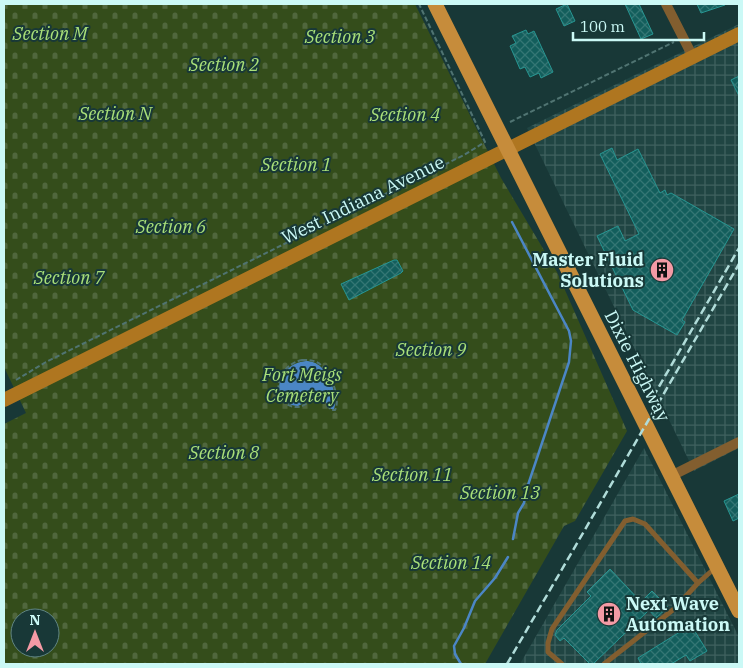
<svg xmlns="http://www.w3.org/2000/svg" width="743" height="668" viewBox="0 0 743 668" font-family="'IBM Plex Serif',serif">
<defs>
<pattern id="industrial-grid" width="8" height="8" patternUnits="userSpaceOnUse" patternTransform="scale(1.25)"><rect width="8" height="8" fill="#204543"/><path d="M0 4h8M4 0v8" fill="none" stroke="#3f615f"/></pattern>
<pattern id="cemetery-stones" width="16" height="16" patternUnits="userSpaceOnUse" patternTransform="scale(1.25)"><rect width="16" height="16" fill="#344d1b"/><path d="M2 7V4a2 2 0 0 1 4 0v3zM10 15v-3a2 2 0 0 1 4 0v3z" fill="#50673d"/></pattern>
<pattern id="building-cross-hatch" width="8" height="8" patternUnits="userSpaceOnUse" patternTransform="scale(1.25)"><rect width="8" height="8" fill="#135e5c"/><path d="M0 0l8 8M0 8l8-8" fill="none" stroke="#347674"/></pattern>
</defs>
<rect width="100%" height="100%" fill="#183837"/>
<g fill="url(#industrial-grid)">
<polygon points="739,24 739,448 694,471 527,128"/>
<polygon points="644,448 739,637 739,664 520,664"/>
</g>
<path fill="url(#cemetery-stones)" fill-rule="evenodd" d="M4,4h411l86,174 56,94 70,159 -52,90 -11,5 -79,138h-481v-240l22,-11 -22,-46zM20,618h30v30h-30z"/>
<path fill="#4b86c5" d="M306,361c5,0 11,2 15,6 9,8 18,31 13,42h-3l-10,-13h-4l-19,10c-29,-2 -23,-42 8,-45z"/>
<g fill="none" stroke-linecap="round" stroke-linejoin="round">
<g stroke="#4b86c5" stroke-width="2.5">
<polyline points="512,222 569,331 571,341 569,362 527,488 524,503 518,513 513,539"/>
<polyline points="461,664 455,654 454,646 464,628 475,601 495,578 508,557"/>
</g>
</g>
<g fill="url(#building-cross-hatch)" stroke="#279692">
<polygon points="567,4 575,21 564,26 556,9"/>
<polygon points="625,4 639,4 653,34 641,39"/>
<polygon points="697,4 725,4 725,5 701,13"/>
<polygon points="526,30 528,34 534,31 553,72 541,78 539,73 530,77 525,67 520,69 510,46 516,43 512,36"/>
<polygon points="739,76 739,96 731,80"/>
<polygon points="612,148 617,160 638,149 660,193 665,190 667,195 671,193 734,229 682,320 685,322 677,335 633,310 597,236 618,226 625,241 639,234 600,154"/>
<polygon points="394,260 397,260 403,271 401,273 349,300 341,284"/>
<polygon points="739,494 739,518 733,521 724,501"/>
<polygon points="610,569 641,602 652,591 668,607 656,618 649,610 593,664 590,664 564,638 560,641 555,635 557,630 591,596 587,592"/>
<polygon points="691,625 707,651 690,661 686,655 671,664 641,664 638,658"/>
</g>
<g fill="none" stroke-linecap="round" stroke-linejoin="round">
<g stroke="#507472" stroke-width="2" stroke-dasharray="5 2.5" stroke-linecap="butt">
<polyline points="510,122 674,42"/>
<path d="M302,360c7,0 14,0 19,5 10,8 20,34 14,45h-4l-10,-12c-10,0 -16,10 -26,9 -25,-3 -21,-41 7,-47z"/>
<polyline points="16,380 46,362 464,155 485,142 419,4"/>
</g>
<g stroke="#825e2f" stroke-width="5">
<polyline points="562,664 548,652 548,643 552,629 625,521 633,519 645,524 698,583"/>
<polyline points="604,664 674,609 698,583 715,568"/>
</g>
<g stroke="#825e2f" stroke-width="10">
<polyline points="666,4 693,57"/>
<polyline points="671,476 739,442"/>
</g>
<polyline stroke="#af7620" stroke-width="14" points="4,400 739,34"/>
<polyline stroke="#c68c3b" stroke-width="15" points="435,4 739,611"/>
<g stroke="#b0dcd9" stroke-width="2.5" stroke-dasharray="8 4" stroke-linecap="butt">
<polyline points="653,397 739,248"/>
<polyline points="507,664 739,264"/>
</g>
</g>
<defs>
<g id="building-disc" transform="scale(1.25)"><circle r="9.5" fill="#f49aa5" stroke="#183837"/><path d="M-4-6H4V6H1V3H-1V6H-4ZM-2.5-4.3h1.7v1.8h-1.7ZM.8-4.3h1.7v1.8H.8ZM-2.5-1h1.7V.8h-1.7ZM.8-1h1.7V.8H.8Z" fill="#111"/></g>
</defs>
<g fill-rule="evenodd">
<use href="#building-disc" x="662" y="270"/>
<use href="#building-disc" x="609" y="614"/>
</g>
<g text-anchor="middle" stroke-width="4" stroke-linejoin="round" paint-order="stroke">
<g font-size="18" font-style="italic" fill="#a9e079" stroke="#183837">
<text x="50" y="40">Section M</text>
<text x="340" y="43">Section 3</text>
<text x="224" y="71">Section 2</text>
<text x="115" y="120">Section N</text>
<text x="405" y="121">Section 4</text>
<text x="296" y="171">Section 1</text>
<text x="171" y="233">Section 6</text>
<text x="69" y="284">Section 7</text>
<text x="431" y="356">Section 9</text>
<text x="302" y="381">Fort Meigs<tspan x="302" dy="21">Cemetery</tspan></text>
<text x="224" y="459">Section 8</text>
<text x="412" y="481">Section 11</text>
<text x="500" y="499">Section 13</text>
<text x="451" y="569">Section 14</text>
</g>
<g font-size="18" fill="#cbf9f6" stroke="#183837">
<text transform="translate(363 200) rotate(-26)" y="6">West Indiana Avenue</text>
<text transform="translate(637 366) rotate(63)" y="6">Dixie Highway</text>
</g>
<g font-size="18" font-weight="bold" fill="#cbf9f6" stroke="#183837" text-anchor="end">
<text x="644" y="266">Master Fluid<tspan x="644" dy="21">Solutions</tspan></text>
<text x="626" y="610" text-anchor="start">Next Wave<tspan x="626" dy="21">Automation</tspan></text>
</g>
</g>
<rect width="743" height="668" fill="none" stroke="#cbf9f6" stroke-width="10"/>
<g transform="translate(35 633)"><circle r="24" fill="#183837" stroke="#608583"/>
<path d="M0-4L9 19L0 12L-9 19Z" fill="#f49aa5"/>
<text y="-8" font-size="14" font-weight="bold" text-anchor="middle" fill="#cbf9f6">N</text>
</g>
<path d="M573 32v8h131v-8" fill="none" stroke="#cbf9f6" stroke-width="2.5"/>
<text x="580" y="32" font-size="15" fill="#cbf9f6" stroke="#183837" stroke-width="4" paint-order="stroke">100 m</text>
</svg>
